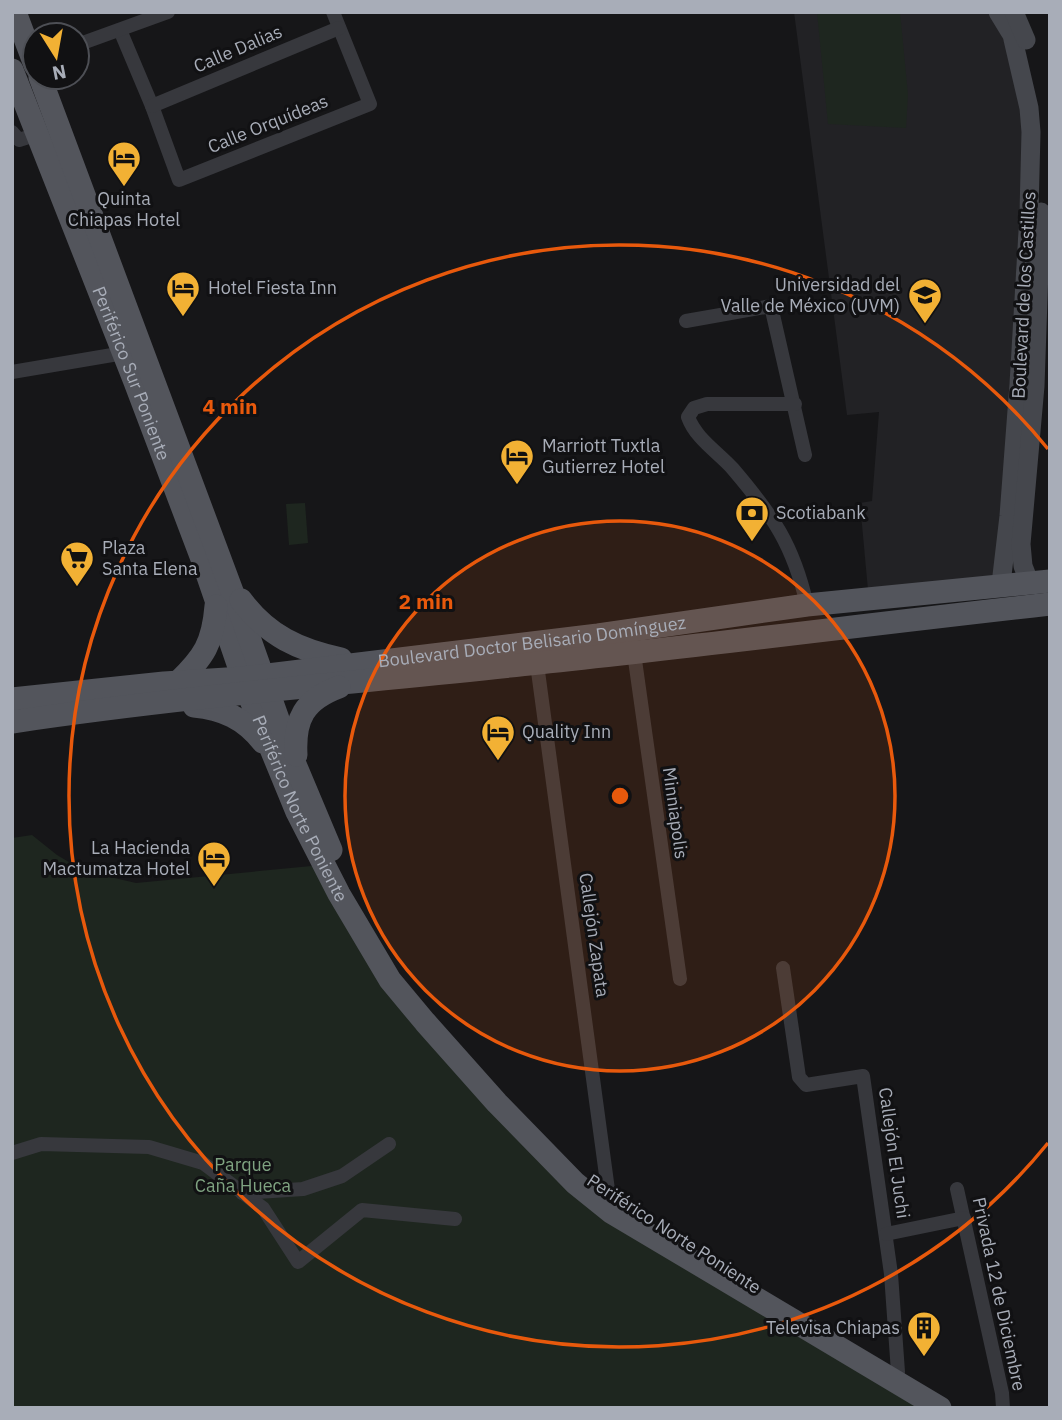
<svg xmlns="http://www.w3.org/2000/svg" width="1062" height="1420" viewBox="0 0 1062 1420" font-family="'IBM Plex Sans',sans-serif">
<rect width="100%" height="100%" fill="#161618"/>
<polygon fill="#222225" points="794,12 994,12 1021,92 1023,150 999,576 868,590 860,503 872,501 879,412 847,415"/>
<g fill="#1e261f">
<polygon points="817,12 900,12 908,95 906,128 828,124"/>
<polygon points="305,503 308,543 289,545 286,504"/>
<polygon points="32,835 57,855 84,871 136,883 322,865 337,897 579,1198 926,1408 12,1408 12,838"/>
</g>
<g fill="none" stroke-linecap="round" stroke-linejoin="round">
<g stroke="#37383d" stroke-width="14">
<polyline points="120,30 152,106 179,180 370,104 333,12"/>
<polyline points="77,45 168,12"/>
<polyline points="152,106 339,28"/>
<polyline points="12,132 19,140 38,134"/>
<polyline points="686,321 771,306 805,455"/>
<polyline points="12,372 124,353"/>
<path d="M795,404h-88l-13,4 -6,9c8,22 30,35 45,52 40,47 60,75 74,136"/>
<polyline points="634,653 680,979"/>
<polyline points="537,664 611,1212"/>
<polyline points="783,968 799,1077 806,1085 863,1076 891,1274 898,1372"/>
<polyline points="12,1153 41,1144 149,1147 203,1163 263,1208 298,1262 362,1210 455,1219"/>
<polyline points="957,1189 1002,1393 1003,1408"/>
<polyline points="242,1193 303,1189 342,1176 389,1144"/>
<polyline points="886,1234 964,1218"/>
</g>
<g stroke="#45474d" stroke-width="19">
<polyline points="998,12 1012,35 1029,108 1031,132 1029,213 1019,384 1009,516 1001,584"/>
<polyline points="1014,12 1026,40"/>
<polyline points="1030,584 1023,566 1021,544 1035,386 1041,212"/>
</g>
<g stroke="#53555c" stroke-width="23">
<polyline points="15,12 35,65"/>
<path id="s1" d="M12,70l123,312 67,177 46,134 49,119 42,82 51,86 35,42 72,81 78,80 36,29 329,196"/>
<polyline points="40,77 245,626 289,750 331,850"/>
<path d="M241,600c27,36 58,50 100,59"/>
<path d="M178,682c26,-25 35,-39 38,-76"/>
<path id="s2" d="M12,699l152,-16 78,-5 356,-43 209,-30 243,-24"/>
<path d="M194,706c29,3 50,12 69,36"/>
<path d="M12,722c175,-26 351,-40 527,-59 170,-18 340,-40 511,-59"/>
<path d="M296,755c-2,-36 8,-55 43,-68"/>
</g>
</g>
<circle cx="620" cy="796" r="275" fill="#e8590c" fill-opacity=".12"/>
<g fill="none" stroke="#e8590c" stroke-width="3.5">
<circle cx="620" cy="796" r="275"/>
<path d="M1048 1143A551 551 0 1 1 1048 449"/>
</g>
<defs>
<g id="hotel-pin" transform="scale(1.75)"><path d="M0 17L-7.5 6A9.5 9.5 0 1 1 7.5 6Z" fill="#f2b134" stroke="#111113"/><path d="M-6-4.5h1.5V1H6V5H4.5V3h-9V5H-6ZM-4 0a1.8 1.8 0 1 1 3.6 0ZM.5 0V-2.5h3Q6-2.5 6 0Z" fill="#111"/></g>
<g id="school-pin" transform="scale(1.75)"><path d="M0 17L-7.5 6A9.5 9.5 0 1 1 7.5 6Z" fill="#f2b134" stroke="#111113"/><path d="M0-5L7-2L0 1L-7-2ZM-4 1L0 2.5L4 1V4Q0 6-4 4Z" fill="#111"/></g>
<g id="bank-pin" transform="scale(1.75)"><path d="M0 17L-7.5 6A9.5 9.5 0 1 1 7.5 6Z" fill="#f2b134" stroke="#111113"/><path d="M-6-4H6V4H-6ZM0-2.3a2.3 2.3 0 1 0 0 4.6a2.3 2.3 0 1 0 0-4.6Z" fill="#111"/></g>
<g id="supermarket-pin" transform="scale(1.75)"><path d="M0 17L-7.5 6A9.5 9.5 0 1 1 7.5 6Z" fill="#f2b134" stroke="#111113"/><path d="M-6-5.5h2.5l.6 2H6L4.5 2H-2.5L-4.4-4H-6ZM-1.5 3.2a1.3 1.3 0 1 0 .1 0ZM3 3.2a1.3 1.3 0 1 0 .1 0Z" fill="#111"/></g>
<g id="building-pin" transform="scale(1.75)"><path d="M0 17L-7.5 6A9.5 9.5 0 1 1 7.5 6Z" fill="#f2b134" stroke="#111113"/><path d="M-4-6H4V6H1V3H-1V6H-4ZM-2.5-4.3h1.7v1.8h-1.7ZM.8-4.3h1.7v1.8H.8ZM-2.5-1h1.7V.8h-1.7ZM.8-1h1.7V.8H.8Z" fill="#111"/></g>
</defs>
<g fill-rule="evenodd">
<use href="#hotel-pin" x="124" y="158"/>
<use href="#hotel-pin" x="183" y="288"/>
<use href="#school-pin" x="925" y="295"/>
<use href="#hotel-pin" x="517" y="456"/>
<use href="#bank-pin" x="752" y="513"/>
<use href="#supermarket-pin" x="77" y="558"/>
<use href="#hotel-pin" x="498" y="732"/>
<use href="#hotel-pin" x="214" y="858"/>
<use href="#building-pin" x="924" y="1328"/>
</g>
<g text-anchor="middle" stroke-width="6" stroke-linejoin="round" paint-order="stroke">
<g font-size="18" fill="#a8adb8" stroke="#111113">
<text transform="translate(238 49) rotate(-23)" y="6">Calle Dalias</text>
<text transform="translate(268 124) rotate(-22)" y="6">Calle Orquídeas</text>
<text transform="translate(1024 295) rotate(-87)" y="6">Boulevard de los Castillos</text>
<text dy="6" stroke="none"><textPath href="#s1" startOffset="326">Periférico Sur Poniente</textPath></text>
<text dy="6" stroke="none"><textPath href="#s2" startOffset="523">Boulevard Doctor Belisario Domínguez</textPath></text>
<text dy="6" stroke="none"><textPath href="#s1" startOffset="793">Periférico Norte Poniente</textPath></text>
<text transform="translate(675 813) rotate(82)" y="6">Minniapolis</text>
<text transform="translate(594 935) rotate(82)" y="6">Callejón Zapata</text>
<text transform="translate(894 1153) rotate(82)" y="6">Callejón El Juchi</text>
<text transform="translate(674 1234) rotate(33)" y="6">Periférico Norte Poniente</text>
<text transform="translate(999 1294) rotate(78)" y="6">Privada 12 de Diciembre</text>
</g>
<g font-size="18" fill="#a8adb8" stroke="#111113" text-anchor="start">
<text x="124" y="205" text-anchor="middle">Quinta<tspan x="124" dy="21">Chiapas Hotel</tspan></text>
<text x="900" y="291" text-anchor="end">Universidad del<tspan x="900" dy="21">Valle de México (UVM)</tspan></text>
<text x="208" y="294">Hotel Fiesta Inn</text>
<text x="542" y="452">Marriott Tuxtla<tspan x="542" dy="21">Gutierrez Hotel</tspan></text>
<text x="776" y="519">Scotiabank</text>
<text x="102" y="554">Plaza<tspan x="102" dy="21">Santa Elena</tspan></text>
<text x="522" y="738">Quality Inn</text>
<text x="190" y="854" text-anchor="end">La Hacienda<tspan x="190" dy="21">Mactumatza Hotel</tspan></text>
<text x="900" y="1334" text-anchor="end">Televisa Chiapas</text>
</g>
<g font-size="18" fill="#7fa381" stroke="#111113">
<text x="243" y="1171">Parque<tspan x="243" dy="21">Caña Hueca</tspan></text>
</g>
</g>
<circle cx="620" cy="796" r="10" fill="#e8590c" stroke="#111113" stroke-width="3.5"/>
<g font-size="21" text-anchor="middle" font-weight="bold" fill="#e8590c" stroke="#111113" stroke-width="6" stroke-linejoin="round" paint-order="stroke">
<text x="230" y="414">4 min</text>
<text x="426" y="609">2 min</text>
</g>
<rect width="1062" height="1420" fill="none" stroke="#a8adb8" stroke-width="28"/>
<g transform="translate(56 56) rotate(169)"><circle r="33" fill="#111113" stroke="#4d4f55" stroke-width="2"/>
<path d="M0-5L12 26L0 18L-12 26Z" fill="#f2b134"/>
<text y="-10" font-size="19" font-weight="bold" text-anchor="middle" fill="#a8adb8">N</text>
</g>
</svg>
